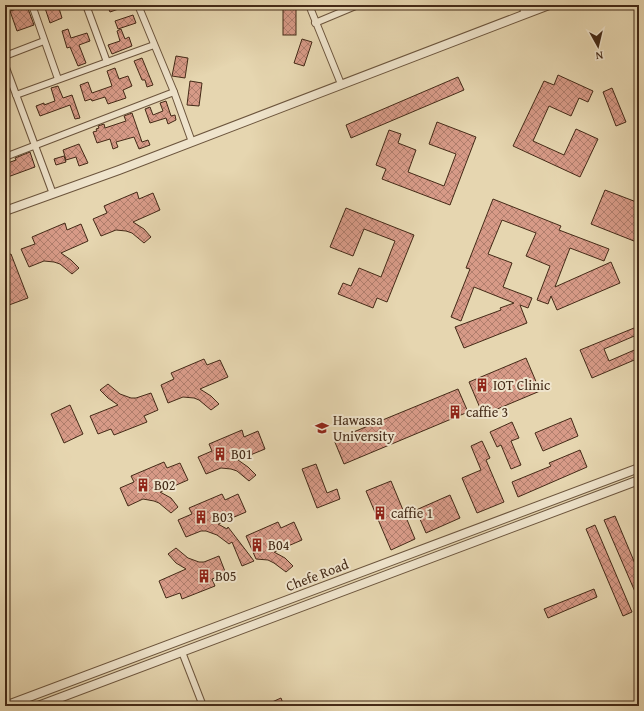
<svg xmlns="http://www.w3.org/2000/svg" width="644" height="711" viewBox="0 0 644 711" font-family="'Gentium Book Plus',serif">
<defs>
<pattern id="building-cross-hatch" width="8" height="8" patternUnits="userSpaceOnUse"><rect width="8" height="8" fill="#d79a87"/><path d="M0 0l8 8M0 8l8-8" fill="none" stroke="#b07e6d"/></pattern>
</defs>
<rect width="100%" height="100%" fill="#e6d6b0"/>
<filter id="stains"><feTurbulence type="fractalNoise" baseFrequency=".005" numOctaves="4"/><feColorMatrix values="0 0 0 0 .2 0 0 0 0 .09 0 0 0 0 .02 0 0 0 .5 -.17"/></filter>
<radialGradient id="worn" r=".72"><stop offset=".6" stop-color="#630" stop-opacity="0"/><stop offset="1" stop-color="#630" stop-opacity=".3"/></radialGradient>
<g fill="url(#building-cross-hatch)" stroke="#442a17">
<polygon points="44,5 58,5 62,18 50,23"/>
<polygon points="107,5 127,5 127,6 110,12"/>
<rect x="283" y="5" width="13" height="30"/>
<polygon points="27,6 34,25 17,31 10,11"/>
<polygon points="133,15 136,23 118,29 115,21"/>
<polygon points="68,29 71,38 87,33 90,41 79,45 86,63 78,66 70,47 67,48 62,31"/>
<polygon points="121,29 125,39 129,37 132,46 112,54 108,45 120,41 117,31"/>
<polygon points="302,39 312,42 304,66 294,63"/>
<polygon points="176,56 188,58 185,78 172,76"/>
<polygon points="142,58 153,85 147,87 145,80 142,80 134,61"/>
<polygon points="115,68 119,79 128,76 132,86 123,90 126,98 108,104 105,97 92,101 91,99 85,101 80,85 88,82 92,93 112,86 107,71"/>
<polygon points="558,75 593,91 588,102 579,98 571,116 549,106 533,141 564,155 576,129 598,139 580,177 513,146 544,81 554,85"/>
<polygon points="458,77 464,90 351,138 346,125"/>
<polygon points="190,81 202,83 199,106 187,105"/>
<polygon points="58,86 63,98 72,95 80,118 75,119 70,105 40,116 36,106 44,103 44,105 55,101 51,88"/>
<polygon points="612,88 626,122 616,126 603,92"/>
<polygon points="166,101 171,116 175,115 176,120 168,124 166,118 150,123 145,109 150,107 153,115 163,111 160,103"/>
<polygon points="132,113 142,142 148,140 150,145 139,149 134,137 116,142 118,147 113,149 110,139 97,143 93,132 97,131 96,129 99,128 98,126 104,124 105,128 126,121 124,116"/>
<polygon points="437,122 476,137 450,205 382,179 386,169 376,165 389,130 401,134 398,143 416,150 408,172 444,186 456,154 429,144"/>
<polygon points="79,144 88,163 79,166 76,157 66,160 63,150"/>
<polygon points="30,152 35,167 5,178 5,164 16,160 15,158"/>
<polygon points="64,156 66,162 56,165 54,159"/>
<polygon points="605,190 639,203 639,243 591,224"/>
<polygon points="137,192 139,199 153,193 160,210 133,222 144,229 151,237 144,243 132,233 126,231 116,230 101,236 93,219 107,213 104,206"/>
<polygon points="493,199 561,226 559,230 609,249 604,261 570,248 555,287 611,262 620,283 557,310 551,296 548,304 537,300 550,266 526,256 536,233 502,220 488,254 512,263 503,287 532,298 528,308 520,305 527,323 464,348 455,327 501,310 500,308 514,303 474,287 461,321 451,317 470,269 466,268"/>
<polygon points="346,208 414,235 387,302 377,298 373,308 338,294 343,283 351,286 359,268 381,277 395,241 364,229 353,256 330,247"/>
<polygon points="65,223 67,230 81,224 88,241 61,253 71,260 79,268 72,274 60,264 54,262 44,261 29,267 21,249 35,244 32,237"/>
<polygon points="11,254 28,298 9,305 5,295 5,256"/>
<polygon points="639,326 639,334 604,349 609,361 639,348 639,358 592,378 580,350"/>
<polygon points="526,358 540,391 483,415 469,382"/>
<polygon points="204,359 207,365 220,360 228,377 200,389 211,396 219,404 211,410 199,400 194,398 183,397 168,403 161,385 174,379 171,373"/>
<polygon points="108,384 120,394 131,398 136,398 151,393 158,410 144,416 147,422 114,435 111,429 98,434 90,416 118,405 108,398 100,390"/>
<polygon points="458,389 468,412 344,464 334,440"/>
<polygon points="70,405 83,434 64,443 51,414"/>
<polygon points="571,418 578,436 543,451 535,433"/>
<polygon points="512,422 519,438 511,441 521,465 511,469 501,445 497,447 490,432"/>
<polygon points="242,430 244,437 258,431 265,449 238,460 248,467 256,475 249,481 237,471 231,469 221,468 206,474 198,457 212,451 209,444"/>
<polygon points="482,441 490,458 486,460 504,502 477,513 462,478 481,470 471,446"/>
<polygon points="580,450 587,467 518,497 512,482 551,466 549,463"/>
<polygon points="164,462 167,468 180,463 188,480 160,492 171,498 178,507 171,513 159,503 154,501 143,499 128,506 120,488 134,482 131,476"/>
<polygon points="316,464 327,493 337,489 340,499 317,508 302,469"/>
<polygon points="391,481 415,539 391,550 366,491"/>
<polygon points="222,494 225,500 238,494 246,512 218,524 227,529 228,527 254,561 242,566 232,542 229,544 217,535 206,531 201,531 186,537 178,520 192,514 189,508"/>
<polygon points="450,495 460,518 426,533 416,510"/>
<polygon points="615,516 639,573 639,601 604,520"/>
<polygon points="278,522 281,528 294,522 302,540 274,552 285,558 293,566 286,572 274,563 268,560 256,559 246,536"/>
<polygon points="595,525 632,612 623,616 586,529"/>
<polygon points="176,548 188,558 199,562 204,562 219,556 226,574 212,579 215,586 182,599 180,593 166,598 159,581 186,569 176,563 168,554"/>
<polygon points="594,589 597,597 548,618 544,609"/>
<polygon points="281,698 284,706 263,706"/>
</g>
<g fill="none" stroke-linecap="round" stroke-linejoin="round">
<g stroke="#6c553d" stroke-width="8">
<g id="minor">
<polyline points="32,5 58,79"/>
<polyline points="86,5 107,62"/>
<polyline points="138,5 174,92 192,142"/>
<polyline points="309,5 341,84"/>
<polyline points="522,5 525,14"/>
<polyline points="315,23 358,5"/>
<polyline points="5,56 44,41"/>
<polyline points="5,65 53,194"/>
<polyline points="16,95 154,45"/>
<polyline points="5,157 174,92"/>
<polyline points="182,652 203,706"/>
</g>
</g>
<g stroke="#6c553d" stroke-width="10">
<g id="tertiary">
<polyline points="5,211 119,170 549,5"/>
<polyline points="5,706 639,468"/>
<polyline points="38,706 639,480"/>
</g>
</g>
<use href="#minor" stroke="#efe4cc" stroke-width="6"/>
<use href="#tertiary" stroke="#efe4cc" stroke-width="8"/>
</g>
<defs>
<g id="building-bare" transform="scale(1.08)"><path d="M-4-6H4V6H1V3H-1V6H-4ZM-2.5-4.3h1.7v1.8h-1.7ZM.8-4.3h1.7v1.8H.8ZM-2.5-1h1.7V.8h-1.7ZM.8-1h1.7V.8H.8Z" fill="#8f2418" stroke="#efe4cc" stroke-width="2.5" paint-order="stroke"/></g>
<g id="university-bare" transform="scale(1.08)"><path d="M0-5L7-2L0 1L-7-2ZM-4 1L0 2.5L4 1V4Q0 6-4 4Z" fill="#8f2418" stroke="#efe4cc" stroke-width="2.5" paint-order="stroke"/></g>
</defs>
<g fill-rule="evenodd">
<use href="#building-bare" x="482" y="385"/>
<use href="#building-bare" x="455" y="412"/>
<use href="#university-bare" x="322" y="428"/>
<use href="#building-bare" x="220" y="454"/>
<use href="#building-bare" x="143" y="485"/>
<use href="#building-bare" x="380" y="513"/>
<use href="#building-bare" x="201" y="517"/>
<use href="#building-bare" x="257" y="545"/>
<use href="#building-bare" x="204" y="576"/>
</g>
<g text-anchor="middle" stroke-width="4" stroke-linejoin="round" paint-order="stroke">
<g font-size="14" fill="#442a17" stroke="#efe4cc" text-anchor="start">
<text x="493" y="390">IOT Clinic</text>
<text x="466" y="417">caffie 3</text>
<text x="333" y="425">Hawassa<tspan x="333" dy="16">University</tspan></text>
<text x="231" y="459">B01</text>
<text x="154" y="490">B02</text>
<text x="391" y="518">caffie 1</text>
<text x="212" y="522">B03</text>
<text x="268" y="550">B04</text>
<text x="215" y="581">B05</text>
</g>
<g font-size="14" fill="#442a17" stroke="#efe4cc">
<text transform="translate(317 575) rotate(-21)" y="5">Chefe Road</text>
</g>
</g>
<rect width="644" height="711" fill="none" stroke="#e6d6b0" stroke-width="20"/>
<rect x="6" y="6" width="632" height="699" fill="none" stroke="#442a17" stroke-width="2"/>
<rect x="10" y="10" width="624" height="691" fill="none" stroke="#442a17"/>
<g transform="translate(598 46) rotate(172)" stroke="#efe4cc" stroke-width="3" paint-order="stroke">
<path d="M0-3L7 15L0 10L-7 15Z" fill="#442a17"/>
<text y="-6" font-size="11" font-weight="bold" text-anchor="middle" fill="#442a17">N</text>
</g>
<rect width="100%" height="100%" filter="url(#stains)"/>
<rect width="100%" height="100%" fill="url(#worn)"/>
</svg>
